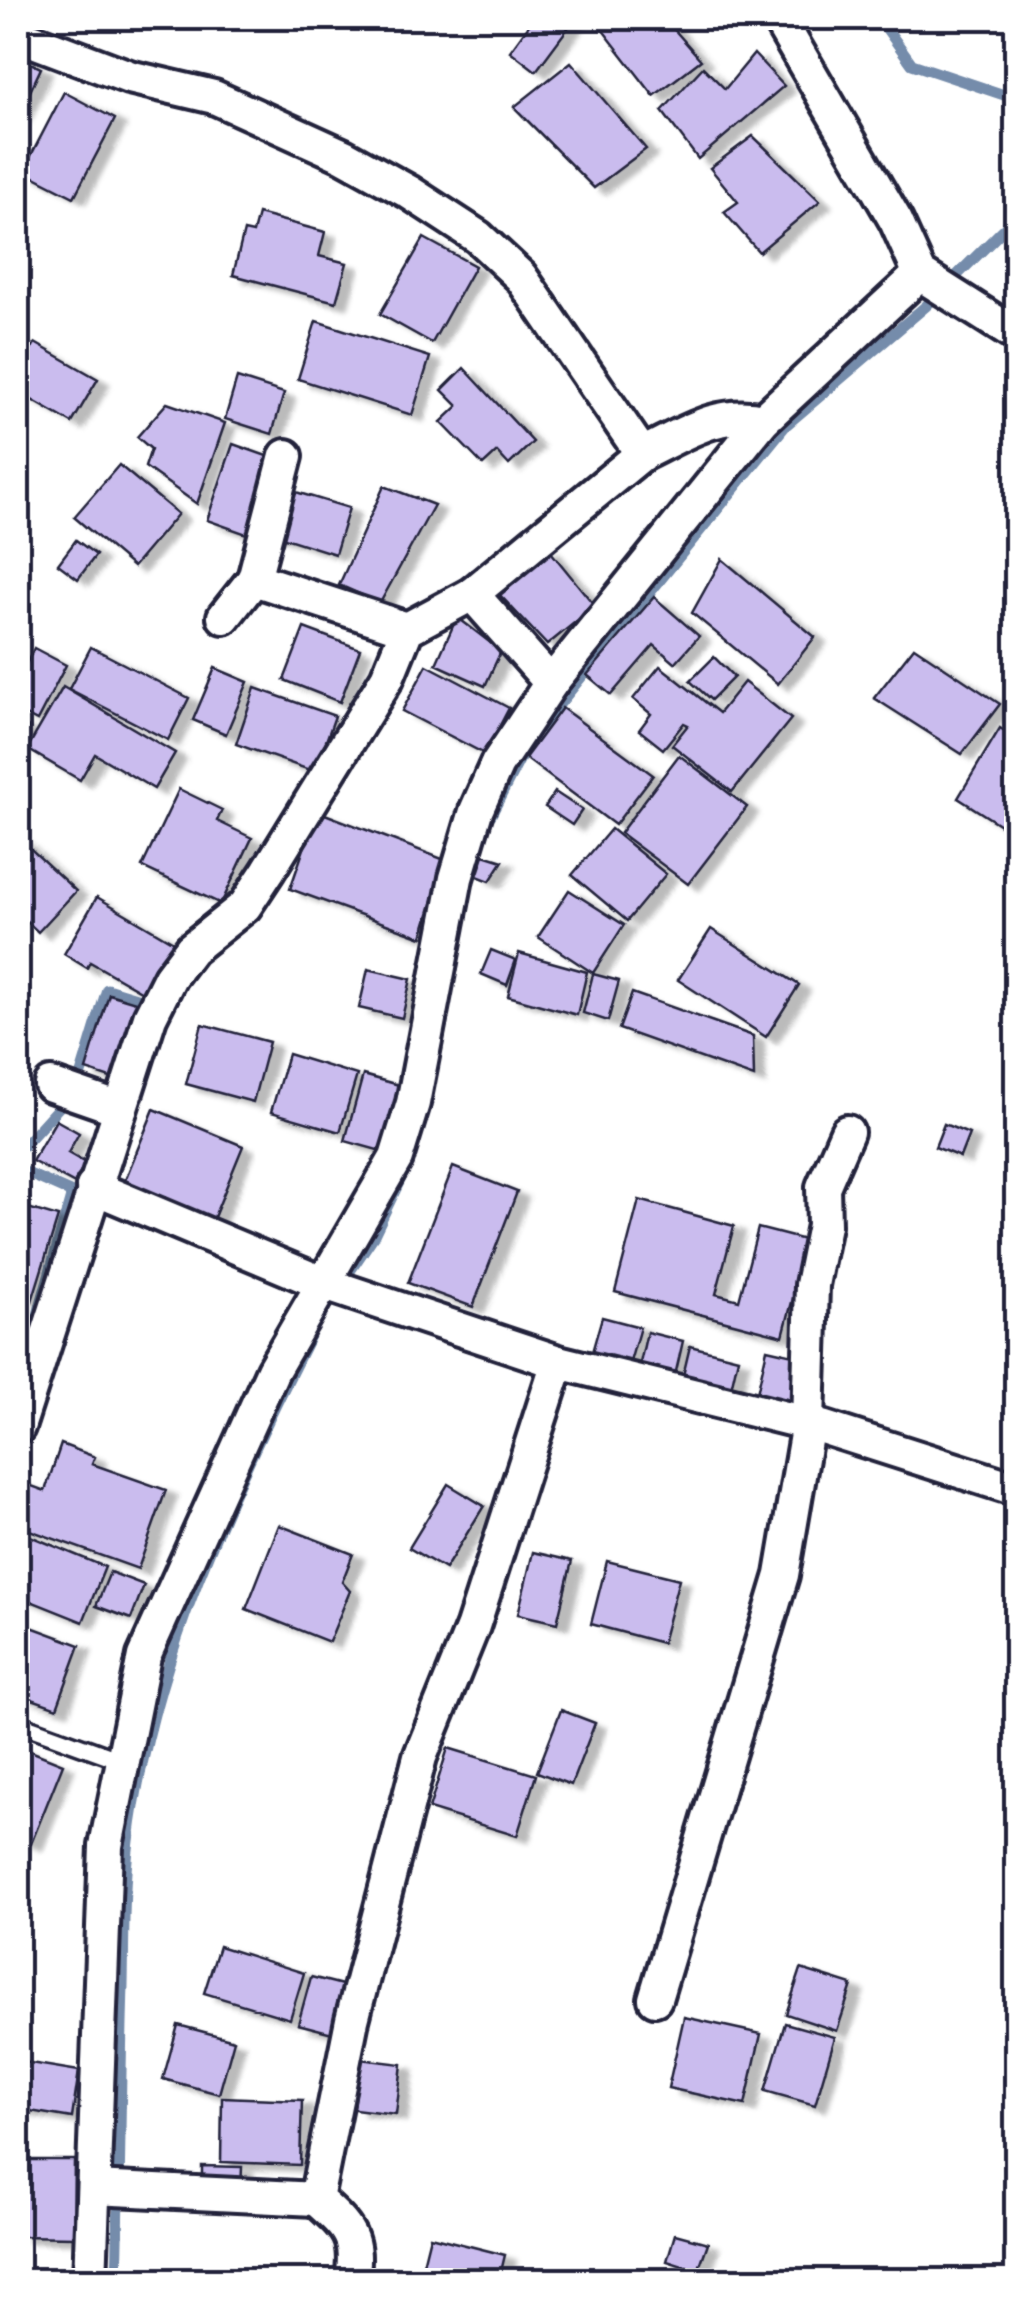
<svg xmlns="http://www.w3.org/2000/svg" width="1034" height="2298" viewBox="0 0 1034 2298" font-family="'Comic Neue',sans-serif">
<defs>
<filter id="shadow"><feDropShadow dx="11" dy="6" stdDeviation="2.5" flood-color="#0004"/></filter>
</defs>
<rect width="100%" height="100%" fill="#fff"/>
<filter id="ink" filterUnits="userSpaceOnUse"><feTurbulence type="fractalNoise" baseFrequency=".01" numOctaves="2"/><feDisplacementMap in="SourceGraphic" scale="20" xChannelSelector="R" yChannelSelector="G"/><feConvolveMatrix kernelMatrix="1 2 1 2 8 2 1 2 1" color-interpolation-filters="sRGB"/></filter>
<g filter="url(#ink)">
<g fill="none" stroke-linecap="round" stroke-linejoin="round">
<g stroke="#758cab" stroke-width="11">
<polyline points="879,18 912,64 1016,99"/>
<polyline points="540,728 786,425 926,306 1016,217"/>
<polyline points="491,815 526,747"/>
<polyline points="18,1152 77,1087 107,989 146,1001 150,995"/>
<polyline points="18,1169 72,1193 34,1329"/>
<polyline points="340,1286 373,1237 404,1172"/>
<path d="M117,2280c3,-98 3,-197 6,-295 1,-48 0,-97 6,-144 22,-178 101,-346 181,-505"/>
</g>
</g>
<g fill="#cabcee" stroke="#22223b" stroke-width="2.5" filter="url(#shadow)">
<polygon points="534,18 574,20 536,71 510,51"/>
<polygon points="616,18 664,18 701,60 654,96 602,29"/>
<polygon points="754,54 784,86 698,159 662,111 703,67 725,89"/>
<polygon points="18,57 41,68 18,117"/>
<polygon points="571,62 646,149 594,188 514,107"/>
<polygon points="64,92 115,119 74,197 23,171"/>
<polygon points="753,136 820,201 759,252 724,212 738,202 710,168"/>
<polygon points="258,214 325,232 319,256 347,263 336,302 233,275 244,231 253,233"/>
<polygon points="424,238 475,266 432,343 380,314"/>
<polygon points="316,321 430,357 412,415 298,379"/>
<polygon points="19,339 32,346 18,372 18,341"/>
<polygon points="35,343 98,379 72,423 18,392 18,374"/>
<polygon points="464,368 533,442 509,465 497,452 483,465 441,422 458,406 442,390"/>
<polygon points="237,378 284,393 272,434 225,419"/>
<polygon points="167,403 225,423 197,504 145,467 151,449 137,437"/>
<polygon points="233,444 278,460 252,536 207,520"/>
<polygon points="119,465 178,514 133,567 74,517"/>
<polygon points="384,486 434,505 380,603 339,585"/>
<polygon points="286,489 349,508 335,554 272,534"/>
<polygon points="76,540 96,555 78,579 58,564"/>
<polygon points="547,547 595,606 547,645 499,594"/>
<polygon points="722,559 815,637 778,684 692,613"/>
<polygon points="654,597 699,636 675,663 654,645 611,695 587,675"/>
<polygon points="457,617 501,651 485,686 436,664"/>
<polygon points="304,628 360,649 340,702 284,680"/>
<polygon points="91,647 189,698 168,740 69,689"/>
<polygon points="914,647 1000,704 962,754 874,698"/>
<polygon points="34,648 66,665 37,721 18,711 18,681"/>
<polygon points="714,657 734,677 711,700 690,681"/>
<polygon points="427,665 509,708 485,754 402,711"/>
<polygon points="660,666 719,713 744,682 791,719 732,792 672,745 688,725 684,723 663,749 639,730 651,714 633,699"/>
<polygon points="215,668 248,682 226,734 193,720"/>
<polygon points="63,687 175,753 154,789 95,754 80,780 27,749"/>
<polygon points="255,688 335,716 315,772 236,744"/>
<polygon points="562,708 653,775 615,825 525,758"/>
<polygon points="18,721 29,728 18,747"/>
<polygon points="1000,728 1016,738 1016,835 958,798"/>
<polygon points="679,755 747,807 688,884 620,833"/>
<polygon points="179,789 222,810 217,821 252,838 221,904 142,867"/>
<polygon points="555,792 582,810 572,825 545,807"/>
<polygon points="317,811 445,860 422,937 290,889"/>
<polygon points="611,829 666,874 627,921 572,875"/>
<polygon points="19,838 76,891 38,932 18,913"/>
<polygon points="484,855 503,861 490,881 477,876"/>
<polygon points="569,890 624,925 593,973 538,937"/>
<polygon points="97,897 175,943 146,994 90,962 87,968 64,954"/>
<polygon points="711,929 799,985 766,1037 678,980"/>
<polygon points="491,950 516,960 507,985 481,974"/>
<polygon points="519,953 587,972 577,1015 508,996"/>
<polygon points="368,969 411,979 402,1018 359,1008"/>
<polygon points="593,974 619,981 608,1021 583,1013"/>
<polygon points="632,993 753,1036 754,1077 619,1029"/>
<polygon points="109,994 139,1003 116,1080 86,1070"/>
<polygon points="202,1024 269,1042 253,1102 186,1084"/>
<polygon points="288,1054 357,1075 340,1132 271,1112"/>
<polygon points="363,1075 399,1085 381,1151 345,1141"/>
<polygon points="154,1109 243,1146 210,1227 121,1190"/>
<polygon points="56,1120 79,1133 68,1153 87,1164 75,1184 32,1161"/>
<polygon points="944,1124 969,1134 960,1157 935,1147"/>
<polygon points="453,1167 517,1192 473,1307 408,1283"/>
<polygon points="639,1200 734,1226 716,1294 739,1300 758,1228 808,1241 783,1336 615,1292"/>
<polygon points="18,1205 58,1217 32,1301 18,1297"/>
<polygon points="602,1317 640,1327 628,1369 590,1359"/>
<polygon points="647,1332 683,1341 674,1380 638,1372"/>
<polygon points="690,1346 738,1358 729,1397 681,1384"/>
<polygon points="767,1349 802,1357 790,1409 755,1402"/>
<polygon points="61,1444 95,1457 92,1464 166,1490 138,1569 18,1526 21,1482 45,1491"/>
<polygon points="448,1484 484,1506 445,1569 409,1548"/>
<polygon points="279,1525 353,1554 342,1582 350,1591 329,1642 246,1609"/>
<polygon points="18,1531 105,1567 83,1622 18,1596"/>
<polygon points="533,1552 572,1561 557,1623 518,1614"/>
<polygon points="607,1561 679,1579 662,1643 591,1624"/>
<polygon points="110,1572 144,1585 131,1619 96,1606"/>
<polygon points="18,1622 80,1645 57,1708 18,1694"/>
<polygon points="561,1710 595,1723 571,1785 537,1772"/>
<polygon points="18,1746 63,1764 31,1844 18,1839"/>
<polygon points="448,1748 536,1775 517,1836 429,1809"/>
<polygon points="219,1946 304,1973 290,2019 204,1993"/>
<polygon points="801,1969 852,1985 837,2031 786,2014"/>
<polygon points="311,1977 350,1987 336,2034 298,2024"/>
<polygon points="684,2017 761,2034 745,2105 668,2088"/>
<polygon points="785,2023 835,2037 815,2105 765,2091"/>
<polygon points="178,2025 234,2040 219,2094 163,2079"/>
<polygon points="360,2059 402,2064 396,2114 354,2109"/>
<polygon points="18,2061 79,2071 72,2118 18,2109"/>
<polygon points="222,2097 302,2100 300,2165 221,2162"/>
<polygon points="18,2160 74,2160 73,2237 18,2236"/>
<polygon points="202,2166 242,2167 241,2189 202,2188"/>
<polygon points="675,2234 708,2243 698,2271 667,2261"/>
<polygon points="430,2236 505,2255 499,2280 476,2276 475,2280 419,2280"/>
</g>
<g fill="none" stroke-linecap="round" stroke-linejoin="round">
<g stroke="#22223b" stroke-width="22">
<polyline id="service" points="18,1723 120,1760"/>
</g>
<g stroke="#22223b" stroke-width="40">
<g id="minor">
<polyline points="778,18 896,221 920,274 1016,335"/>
<path d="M18,35l111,42 85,20 130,59 65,36 69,45 43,40 121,177c40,-19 76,-45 121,-34"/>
<polyline points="254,579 286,456"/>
<polyline points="472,594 551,683"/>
<polyline points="224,617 254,579 407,629"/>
<polyline points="51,1085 120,1109"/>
<polyline points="93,1187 322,1283 558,1362 822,1427 1016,1489"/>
<polyline points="18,1427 150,1017 170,977 191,949 245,906 268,871 387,678 407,629 472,594 642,454"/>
<polyline points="655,1999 782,1575 808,1423 812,1285 824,1225 823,1187 847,1132"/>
<polyline points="94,2188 316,2199"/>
<polyline points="90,2280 106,1846 144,1656 273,1370 396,1158 413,1103 456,878 476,811 497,764 551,683 763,420 920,274"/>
<path d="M352,2280c7,-44 -4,-52 -36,-81l36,-179 68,-263 53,-131 85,-264"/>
</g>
</g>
<use href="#service" stroke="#fff" stroke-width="15"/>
<use href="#minor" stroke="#fff" stroke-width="32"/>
</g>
</g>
<rect width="1034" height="2298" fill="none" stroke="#fff" stroke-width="60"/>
<rect x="30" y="30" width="974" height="2238" fill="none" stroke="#22223b" stroke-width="4" filter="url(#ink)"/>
</svg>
